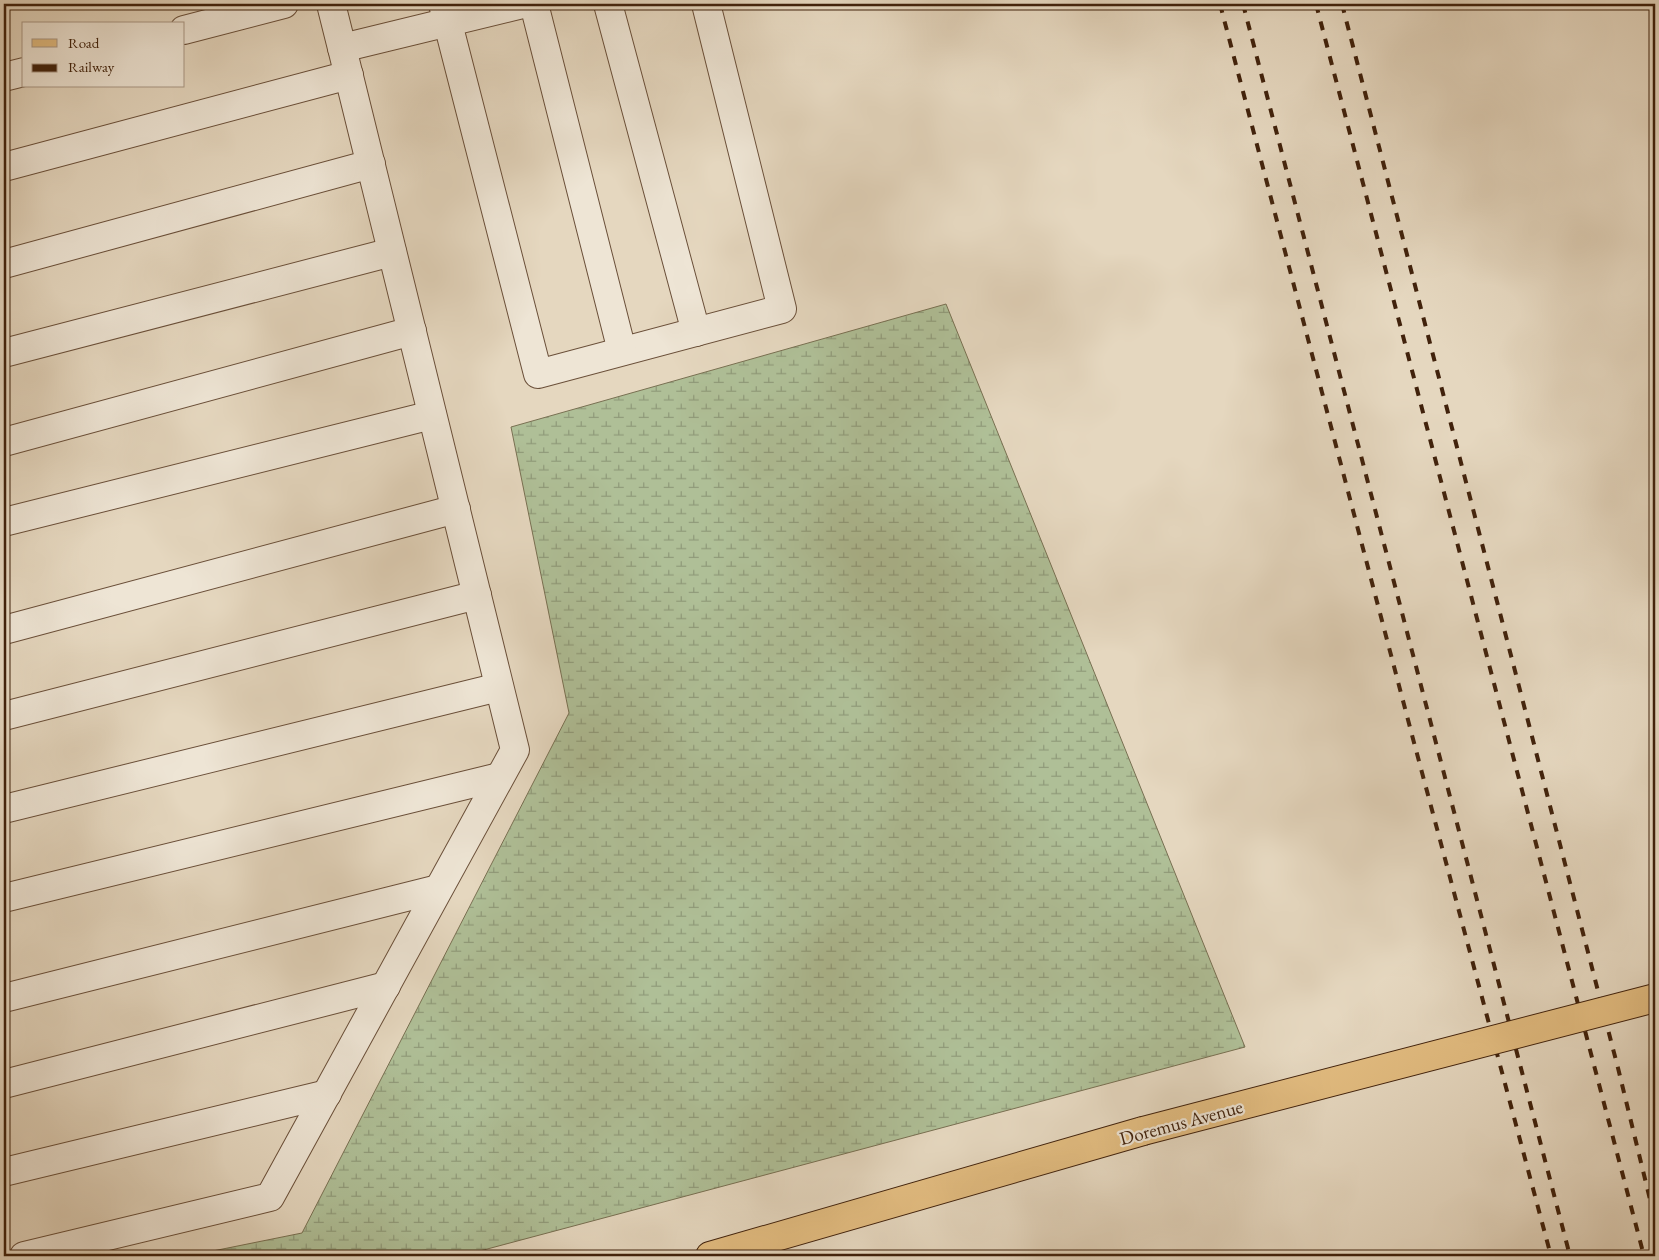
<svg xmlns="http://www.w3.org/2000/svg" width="1659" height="1260" viewBox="0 0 1659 1260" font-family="'EB Garamond',serif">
<defs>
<pattern id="wetland-marsh" width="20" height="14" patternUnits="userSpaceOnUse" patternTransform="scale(1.25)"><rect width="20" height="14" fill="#afbf97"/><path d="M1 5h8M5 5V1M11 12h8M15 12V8" fill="none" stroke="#909b7a"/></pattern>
</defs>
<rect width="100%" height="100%" fill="#e5d7bf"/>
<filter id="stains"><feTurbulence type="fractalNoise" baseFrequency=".004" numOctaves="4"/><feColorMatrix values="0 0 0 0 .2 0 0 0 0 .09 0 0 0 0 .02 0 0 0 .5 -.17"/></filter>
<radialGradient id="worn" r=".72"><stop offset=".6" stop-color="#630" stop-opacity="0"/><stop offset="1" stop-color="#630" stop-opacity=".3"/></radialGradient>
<polygon fill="url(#wetland-marsh)" stroke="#787052" points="946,304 1245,1047 461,1256 188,1256 302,1233 569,713 511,427"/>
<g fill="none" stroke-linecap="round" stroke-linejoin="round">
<g stroke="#6a4f39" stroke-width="30">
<g id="minor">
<polyline points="331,4 342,48 523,4"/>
<polyline points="443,4 538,374 782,309 706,4"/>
<polyline points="534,4 622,351"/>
<polyline points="608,4 696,332"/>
<polyline points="184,30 284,4"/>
<polyline points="4,77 24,72"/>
<polyline points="4,167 349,75"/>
<polyline points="4,264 371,164"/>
<polyline points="4,353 392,252"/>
<polyline points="4,442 412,331"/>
<polyline points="4,522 432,415"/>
<polyline points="4,630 456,509"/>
<polyline points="4,716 477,595"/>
<polyline points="4,809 499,687"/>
<polyline points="4,898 499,777"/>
<polyline points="4,998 438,889"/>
<polyline points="4,1084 386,986"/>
<polyline points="4,1172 327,1094"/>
<polyline points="24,1256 270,1197 515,750 342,48"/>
</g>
</g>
<g stroke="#41220c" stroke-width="30">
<polyline id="major" points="710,1256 1143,1131"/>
</g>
<use href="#minor" stroke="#eee5d5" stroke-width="28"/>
<use href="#major" stroke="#e2bc80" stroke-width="28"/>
<g stroke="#41220c" stroke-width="4" stroke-dasharray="9 9" stroke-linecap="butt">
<polyline points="1220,4 1412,735 1551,1256"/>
<polyline points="1243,4 1570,1256"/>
<polyline points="1316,4 1644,1256"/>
<polyline points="1342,4 1618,1068 1655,1220"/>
</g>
<g stroke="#41220c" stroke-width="30" stroke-linecap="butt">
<polyline id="major-bridge" points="1143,1131 1655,998"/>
</g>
<use href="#major-bridge" stroke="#e2bc80" stroke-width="28"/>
</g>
<g text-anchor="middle" stroke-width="4.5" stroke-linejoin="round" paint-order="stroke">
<g font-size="19" fill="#41220c" stroke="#eee5d5">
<text transform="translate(1181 1122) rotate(-15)" y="7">Doremus Avenue</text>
</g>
</g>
<rect width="1659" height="1260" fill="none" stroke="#e5d7bf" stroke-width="20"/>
<rect x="5" y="5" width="1649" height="1250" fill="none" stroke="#41220c" stroke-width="2.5"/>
<rect x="10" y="10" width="1639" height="1240" fill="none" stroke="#41220c"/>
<rect x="22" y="22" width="162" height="65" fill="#eee5d5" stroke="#a99785"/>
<rect x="32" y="39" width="25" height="8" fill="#e2bc80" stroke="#a99785"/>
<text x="68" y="48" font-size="15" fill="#41220c">Road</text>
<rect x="32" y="64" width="25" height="8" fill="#41220c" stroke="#a99785"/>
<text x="68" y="72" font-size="15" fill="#41220c">Railway</text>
<rect width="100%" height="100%" filter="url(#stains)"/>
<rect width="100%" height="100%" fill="url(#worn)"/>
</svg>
